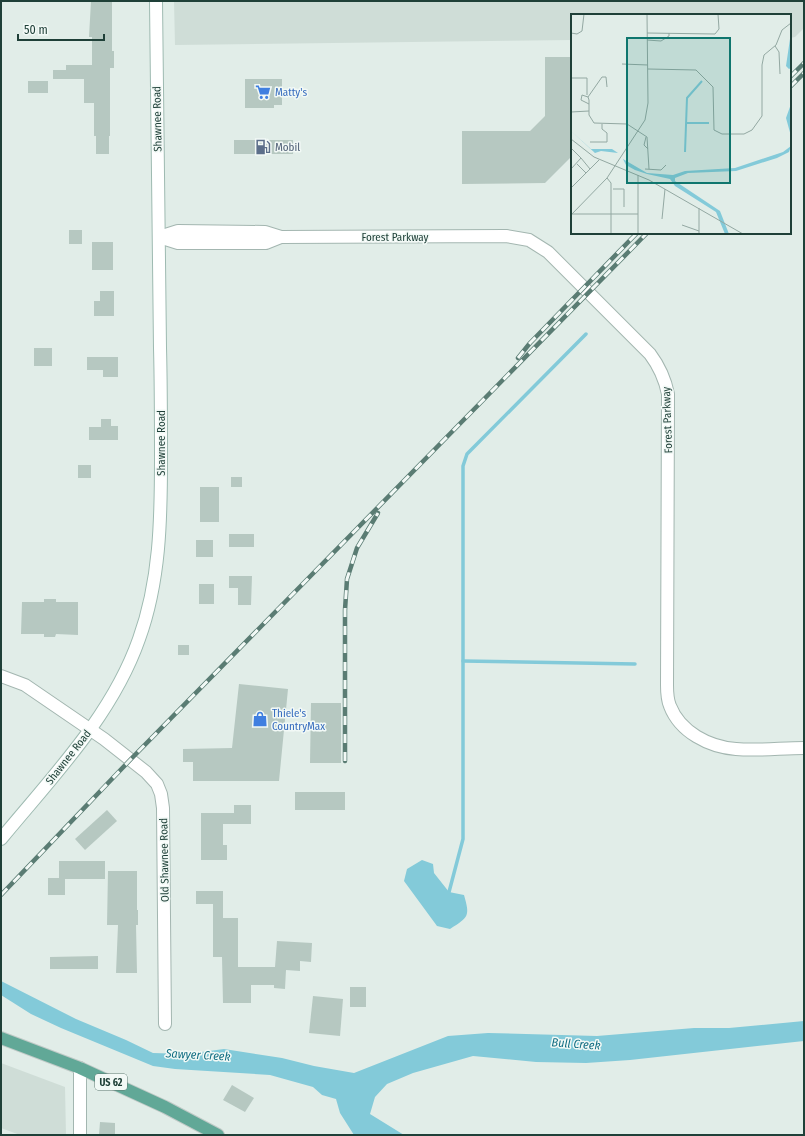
<svg xmlns="http://www.w3.org/2000/svg" width="805" height="1136" viewBox="0 0 805 1136" font-family="'Fira Sans Condensed',sans-serif">
<rect width="100%" height="100%" fill="#e1ede8"/>
<g fill="#cfddd7">
<polygon points="174,1 804,1 804,28 795,37 790,38 790,15 572,15 572,40 175,45"/>
<polygon points="1,1063 65,1087 66,1135 20,1135 1,1128"/>
</g>
<g fill="#83cad9">
<path d="M422,860l11,4 1,9 15,19 15,3c6,21 5,22 -14,34l-13,-3 -33,-45 3,-12z"/>
<polygon points="1,981 76,1019 126,1040 153,1053 187,1054 224,1049 282,1058 314,1066 354,1073 448,1036 488,1033 597,1036 694,1028 729,1028 804,1021 804,1041 630,1060 586,1063 536,1062 473,1056 413,1073 387,1084 375,1097 370,1114 404,1135 354,1135 340,1113 336,1099 322,1095 313,1087 270,1075 175,1069 153,1066 61,1028 31,1014 1,995"/>
</g>
<g fill="none" stroke-linecap="round" stroke-linejoin="round">
<g stroke="#83cad9" stroke-width="3.5">
<polyline points="463,661 635,664"/>
<polyline points="449,892 463,839 463,466 467,454 586,334"/>
</g>
</g>
<g fill="#b6c8c1">
<polygon points="91,1 112,1 112,51 114,51 114,68 110,68 110,136 109,136 109,154 96,154 96,136 94,136 94,103 84,103 84,79 53,79 53,70 66,70 66,65 92,65 92,37 89,37"/>
<polygon points="545,57 572,57 572,156 545,183 462,184 462,131 530,131 545,116"/>
<polygon points="245,79 282,79 282,105 274,105 274,108 245,108"/>
<rect x="28" y="81" width="20" height="12"/>
<rect x="234" y="140" width="59" height="14"/>
<rect x="69" y="230" width="13" height="14"/>
<rect x="92" y="242" width="21" height="28"/>
<polygon points="100,291 114,291 114,316 94,316 94,301 100,301"/>
<rect x="34" y="348" width="18" height="18"/>
<polygon points="87,357 118,357 118,377 103,377 103,370 87,370"/>
<polygon points="101,419 111,419 111,426 118,426 118,440 89,440 89,427 101,427"/>
<rect x="78" y="465" width="13" height="13"/>
<rect x="231" y="477" width="11" height="10"/>
<rect x="200" y="487" width="19" height="35"/>
<rect x="229" y="534" width="25" height="13"/>
<rect x="196" y="540" width="17" height="17"/>
<polygon points="229,576 252,576 251,605 238,605 238,588 229,588"/>
<rect x="199" y="584" width="15" height="20"/>
<polygon points="44,599 56,599 56,602 78,602 78,635 56,634 55,637 44,637 44,634 21,634 22,602 44,602"/>
<rect x="178" y="645" width="11" height="10"/>
<polygon points="239,684 288,689 279,781 193,781 193,762 183,762 183,749 232,748"/>
<polygon points="311,703 341,703 341,763 310,763"/>
<rect x="295" y="792" width="50" height="18"/>
<polygon points="234,805 251,805 251,824 223,824 223,845 227,845 227,860 201,860 201,813 234,813"/>
<polygon points="107,810 117,821 85,850 75,839"/>
<polygon points="59,861 105,861 105,879 65,879 65,895 48,895 48,878 59,878"/>
<polygon points="108,871 137,871 137,910 138,910 138,925 136,925 137,973 116,973 118,925 107,925"/>
<polygon points="196,891 223,891 223,918 238,918 238,967 275,967 277,941 312,943 311,962 300,961 300,971 286,970 285,989 274,988 274,985 251,985 251,1003 223,1003 222,957 213,957 213,904 196,904"/>
<polygon points="98,956 98,969 50,969 50,957"/>
<rect x="350" y="987" width="16" height="20"/>
<polygon points="313,996 343,999 340,1036 309,1033"/>
<polygon points="232,1085 254,1098 245,1112 223,1100"/>
<polygon points="100,1122 115,1123 115,1135 99,1135"/>
</g>
<g fill="none" stroke-linecap="round" stroke-linejoin="round">
<g stroke="#a3b6b0" stroke-width="14">
<g id="minor">
<path d="M159,237l19,6h88l15,-6 225,-1 23,4 19,12 102,102c9,12 15,25 18,40l-1,291c0,7 0,14 3,21 10,26 39,41 66,43 22,2 46,-1 68,-1"/>
<polyline points="159,237 178,231 265,232 281,237"/>
<polyline points="1,676 25,685 104,739 146,772 157,784 161,794 163,808 165,1024"/>
<polyline points="80,1068 80,1135"/>
</g>
</g>
<g stroke="#9ebab1" stroke-width="14">
<path id="secondary" d="M1,839c51,-62 111,-123 138,-200 21,-58 22,-119 22,-180 0,-37 0,-74 -1,-111 -1,-116 -3,-231 -4,-347"/>
</g>
<g stroke="#c0cac7" stroke-width="14">
<polyline id="primary" points="1,1038 80,1068 165,1107 218,1135"/>
</g>
<use href="#minor" stroke="#fff" stroke-width="12"/>
<use href="#secondary" stroke="#fff" stroke-width="12"/>
<use href="#primary" stroke="#61a897" stroke-width="12"/>
<g stroke="#5a7c73" stroke-width="4.5">
<g id="rail">
<polyline points="790,77 804,63"/>
<polyline points="790,87 804,73"/>
<polyline points="518,358 530,343 637,233"/>
<polyline points="345,761 345,610 347,579 357,548 378,513"/>
<polyline points="1,895 131,759 647,233"/>
</g>
</g>
<use href="#rail" stroke="#f2f9f6" stroke-width="3" stroke-dasharray="9" stroke-linecap="butt"/>
</g>
<defs>
<g id="supermarket-bare" transform="scale(1.2)"><path d="M-6-5.5h2.5l.6 2H6L4.5 2H-2.5L-4.4-4H-6ZM-1.5 3.2a1.3 1.3 0 1 0 .1 0ZM3 3.2a1.3 1.3 0 1 0 .1 0Z" fill="#3f7fe0" stroke="#f2f9f6" stroke-width="2.5" paint-order="stroke"/></g>
<g id="fuel-bare" transform="scale(1.2)"><path d="M-5.5-6h7V0h2V4h1.3V-2.5L3-4.5l.8-.8L6-3V5H2.5V1h-1V6h-7ZM-4.2-4.7v3.2H.2V-4.7Z" fill="#5c6f8a" stroke="#f2f9f6" stroke-width="2.5" paint-order="stroke"/></g>
<g id="shop-bare" transform="scale(1.2)"><path d="M-5-2.5h2.3a2.7 3.5 0 0 1 5.4 0H5L5.5 6h-11ZM-1.5-2.5h3a1.5 2.3 0 0 0-3 0Z" fill="#3f7fe0" stroke="#f2f9f6" stroke-width="2.5" paint-order="stroke"/></g>
</defs>
<g fill-rule="evenodd">
<use href="#supermarket-bare" x="263" y="92"/>
<use href="#fuel-bare" x="263" y="147"/>
<use href="#shop-bare" x="260" y="719"/>
</g>
<g text-anchor="middle" stroke-width="3" stroke-linejoin="round" paint-order="stroke">
<rect fill="#f2f9f6" stroke="#5e7871" stroke-width="1" x="95" y="1074" width="32" height="16" rx="3"/>
<g font-size="10" font-weight="bold" fill="#1f4038">
<text x="111" y="1086">US 62</text>
</g>
<g font-size="11" fill="#366cbe" stroke="#f2f9f6" text-anchor="start">
<text x="275" y="96">Matty's</text>
<text x="272" y="717">Thiele's<tspan x="272" dy="13">CountryMax</tspan></text>
</g>
<g font-size="11" fill="#1f4038" stroke="#f2f9f6">
<text transform="translate(157 119) rotate(-91)" y="4">Shawnee Road</text>
<text x="395" y="241">Forest Parkway</text>
<text transform="translate(667 420) rotate(-92)" y="4">Forest Parkway</text>
<text transform="translate(161 443) rotate(-90)" y="4">Shawnee Road</text>
<text transform="translate(68 757) rotate(-52)" y="4">Shawnee Road</text>
<text transform="translate(164 860) rotate(-91)" y="4">Old Shawnee Road</text>
</g>
<g font-size="11" fill="#4e5e75" stroke="#f2f9f6" text-anchor="start">
<text x="275" y="151">Mobil</text>
</g>
<g font-size="12" font-style="italic" fill="#126e83" stroke="#f2f9f6">
<text transform="translate(576 1044) rotate(4)" y="4">Bull Creek</text>
<text transform="translate(198 1055) rotate(3)" y="4">Sawyer Creek</text>
</g>
</g>
<g transform="translate(571 14)">
<rect width="220" height="220" fill="#e1ede8"/>
<path d="M220,18v36l-2,1 -3,-3zM220,90l-1,11 1,21 -5,-18zM0,117l20,18h21l6,4 -17,-2 -6,2zM220,132l-2,6 -12,6 -41,13 -48,2 -13,5v3l45,30 9,23h-4l-9,-22 -41,-26 -5,-7 -23,-5 -12,-4 -9,-5 -3,-6 24,14 26,2 12,-4 50,-3 48,-16z" fill="#83cad9"/>
<path fill="none" stroke="#83cad9" stroke-width="2" d="M116,109h22M114,138l2,-54 15,-17"/>
<path fill="none" stroke="#93a8a2" stroke-width="1" d="M0,19l6,1 5,-3 2,-17M76,19l68,1 4,-5 -1,-15M76,26l14,1 8,-5v-3M204,32l4,6 1,22M51,50l26,1M191,51l2,-10 12,-10 6,-15 9,-7M77,55l48,1 17,17 1,43 8,4h22l8,-4 10,-14v-51M0,64h16v17M17,83l14,-20h4l1,10M18,90l-8,-4 1,-5 6,2 1,3v15l5,8 33,1 20,13 2,32M0,98l18,-1M75,123l-2,8 4,4M0,125l23,18 55,23 94,54M19,128h17v-9l-5,-4v-5M10,144l9,11M6,150l9,9M0,155l10,-11 -9,-9M74,155l16,1 5,-5M67,161v59M36,164l4,5v51M0,174l28,-28M42,175h11v18M128,194v26M1,200h66M0,201l36,-37 38,-58 3,-17 -1,-89M91,205l3,-30M111,211l17,6"/>
<path fill="#0f766e" fill-opacity="0.15" stroke="#0f766e" stroke-width="2" d="M56,24h103v145h-103z"/>
<rect width="220" height="220" fill="none" stroke="#1f4038" stroke-width="2"/>
</g>
<rect width="805" height="1136" fill="none" stroke="#1f4038" stroke-width="4"/>
<path d="M18 34v6h86v-6" fill="none" stroke="#1f4038" stroke-width="2"/>
<text x="24" y="34" font-size="12" fill="#1f4038" stroke="#f2f9f6" stroke-width="3" paint-order="stroke">50 m</text>
</svg>
